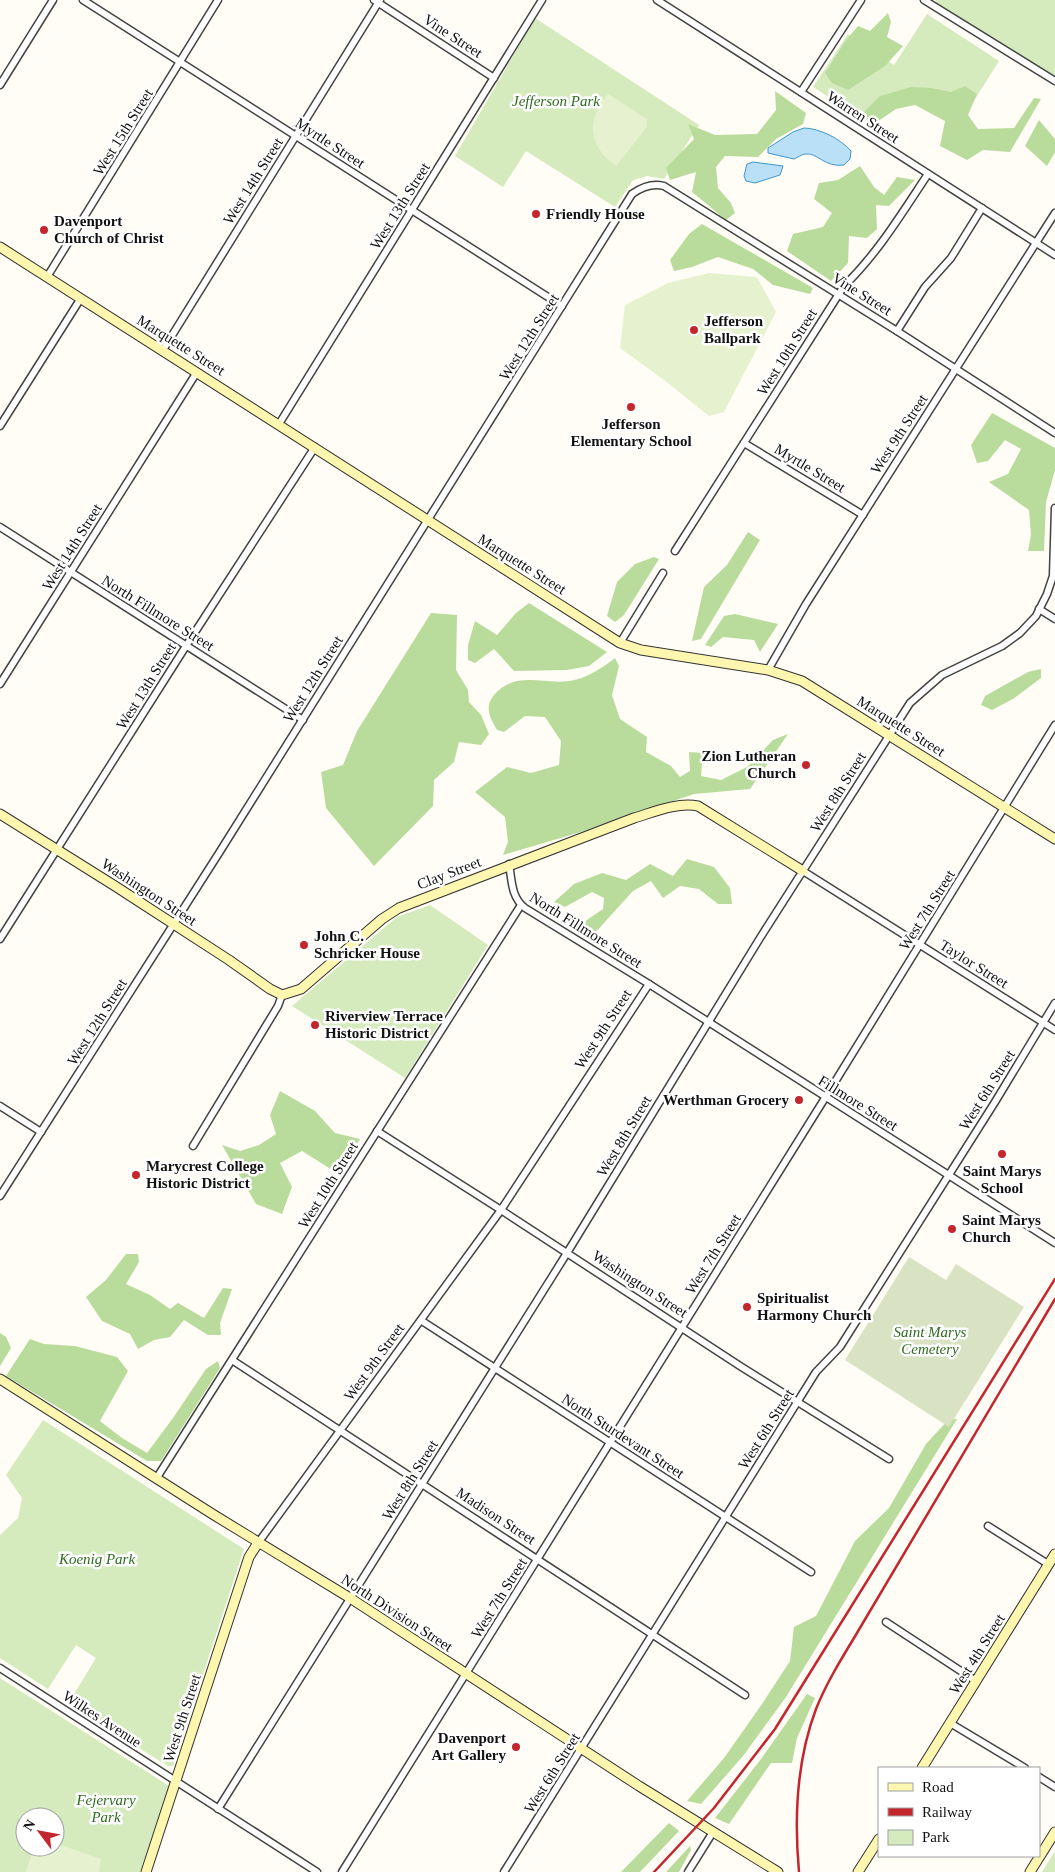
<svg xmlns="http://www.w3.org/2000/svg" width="1055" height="1872" viewBox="0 0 1055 1872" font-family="'Times New Roman',serif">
<rect width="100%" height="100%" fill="#fffdf5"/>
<g fill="#d5ebbd" fill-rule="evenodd">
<polygon points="936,0 1055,0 1055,78 935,2"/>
<polygon points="927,14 999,61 963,118 922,89 892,101 875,127 813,87 848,34 894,65"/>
<polygon points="535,18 699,125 664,179 647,176 633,180 615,207 526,151 503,187 455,156"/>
<polygon points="430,905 488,945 405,1078 292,1006 397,917"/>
<polygon points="43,1420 244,1549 173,1766 168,1766 68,1704 96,1658 76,1645 48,1689 0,1658 0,1535 18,1518 22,1498 6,1475"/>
<path d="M0,1678l169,108 -29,86h-140zM25,1817h30v30h-30z"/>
<polygon points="1055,1851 1055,1872 1042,1872"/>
</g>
<g fill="#b9dc9c">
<polygon points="888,13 891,22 887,37 903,46 885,66 848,90 832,83 825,73 846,40 858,26 870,31"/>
<polygon points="965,86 977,94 968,115 978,129 1014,128 1034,98 1041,99 1010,152 983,150 967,160 940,146 945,121 915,105 896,109 874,124 862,114 880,96 911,87 931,88 951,92"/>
<polygon points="775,91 806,113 803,124 776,139 758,157 725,156 716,167 718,188 731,203 735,213 726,220 692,192 696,172 670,180 666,168 694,139 688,124 715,135 757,134 776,110"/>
<polygon points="1039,120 1055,139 1055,152 1047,166 1025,146"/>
<polygon points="860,166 874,187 884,195 897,177 915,180 889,206 876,205 877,229 867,238 849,236 848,263 831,281 787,251 793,234 823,227 832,213 814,199 819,183 838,180"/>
<polygon points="702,224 813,288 810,294 773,285 753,269 718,257 692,267 674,271 670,260 689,234"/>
<polygon points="992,413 1055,448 1055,470 1046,502 1044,551 1028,551 1031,535 1029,510 989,482 1008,474 1021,449 1005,440 988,461 977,463 971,445"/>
<polygon points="748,532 760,540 701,639 692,641 704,587 727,565"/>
<polygon points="654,557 659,559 624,615 615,622 607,616 617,582 635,564"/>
<polygon points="529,603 607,652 589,666 567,670 514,671 494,649 475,663 468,660 468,645 475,621 497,635 516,613"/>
<polygon points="431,613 457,615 456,670 468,690 469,702 481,715 489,734 481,745 459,742 454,762 434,780 433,806 374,866 326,808 321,772 343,765 357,731"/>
<polygon points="735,614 778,624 760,652 754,640 723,637 711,647 705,645 724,616"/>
<path d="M615,658l4,8 -7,29 8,24 27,18 -1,15 25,14 9,11 10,-6 -1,-19 14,1 -2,23 20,4 26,-13 26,-27 15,-6 -38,55 -56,5 -113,38 -78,23 5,-13 -3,-25 -30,-25 32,-25 24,6 28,-8 2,-24 -16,-24 -20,-1 -21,16 -7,-2c-7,-12 -13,-23 -3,-35 22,-25 48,-10 76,-14 17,-3 31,-12 45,-23z"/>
<polygon points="1041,669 1041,678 1013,699 992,710 981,705 985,696 1028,672"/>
<polygon points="687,859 714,867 730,888 732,904 718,904 699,889 680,886 663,898 651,881 633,891 593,935 578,926 603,909 604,898 592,892 565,907 554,902 574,884 602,873 626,880 650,864 673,876"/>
<polygon points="280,1091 315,1111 335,1133 360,1139 337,1173 302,1151 280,1163 292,1187 282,1214 256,1204 222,1145 240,1151 259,1145 276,1134 270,1115"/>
<polygon points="126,1254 138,1254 139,1262 126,1284 150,1295 170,1309 178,1303 204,1318 223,1288 232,1289 220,1323 221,1335 208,1335 184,1320 170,1337 154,1340 138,1349 130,1334 102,1321 86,1297 106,1280"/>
<polygon points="0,1333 6,1337 11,1348 0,1366"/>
<polygon points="30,1339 44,1344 75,1346 117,1357 128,1371 100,1421 122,1438 147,1453 173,1418 206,1369 218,1361 220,1368 161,1461 147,1461 6,1376"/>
<polygon points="949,1419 957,1419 786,1697 743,1756 701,1804 687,1801 724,1758 762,1704 790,1661 794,1627 816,1616 855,1541 889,1508 926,1444"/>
<polygon points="807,1694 815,1698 797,1738 792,1763 771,1763 729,1824 715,1818 761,1759"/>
<polygon points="669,1823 679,1831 640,1872 621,1872"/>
<polygon points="690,1846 691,1850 679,1872 666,1872"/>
</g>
<polygon fill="#d9e3c4" points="909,1257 946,1280 956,1264 1024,1307 949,1427 845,1360"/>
<g fill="#e6f2cf">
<path d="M608,94l39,25v8l-31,39c-28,-20 -30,-46 -8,-72z"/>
<polygon points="709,273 757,277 776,312 724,412 709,416 664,380 620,348 625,305 668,283"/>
<polygon points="55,1843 101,1859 99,1872 26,1872 34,1847 55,1847"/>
</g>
<g fill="#b9e0f7" stroke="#3f96cf">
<path d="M804,128c15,0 37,11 47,23l-1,8 -6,6c-19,3 -27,-13 -39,-11 -3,0 -8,4 -11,5l-26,-6v-5l25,-16z"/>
<polygon points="753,162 783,166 780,175 755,183 746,181 744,176 747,164"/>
</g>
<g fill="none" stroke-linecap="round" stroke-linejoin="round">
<g stroke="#444" stroke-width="9">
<g id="street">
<polyline points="83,0 562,306"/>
<polyline points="374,0 494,78"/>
<polyline points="657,0 1055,255"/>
<polyline points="924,0 1055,81"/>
<polyline points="0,85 53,0"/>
<polyline points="801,92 861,0"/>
<polyline points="47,277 218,0"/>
<polyline points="897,331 925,287 951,258 982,208"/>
<polyline points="163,350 380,0"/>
<polyline points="279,424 542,0"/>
<polyline points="0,426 81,298"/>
<polyline points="744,443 863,515"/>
<polyline points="0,527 303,720"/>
<path d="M675,551l169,-265c34,-33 58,-73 84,-112"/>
<polyline points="1039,609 1055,619"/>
<polyline points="620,643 663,573"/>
<polyline points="768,670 806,604 1055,213"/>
<polyline points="0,684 197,372"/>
<path d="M509,864c3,17 2,33 16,44l124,76 406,259"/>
<polyline points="803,871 1055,1030"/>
<polyline points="0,939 186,646 315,447"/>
<polyline points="0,1106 41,1132"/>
<polyline points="377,1131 501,1210 740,1366 889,1459"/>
<polyline points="193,1146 278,1006 282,995"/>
<path d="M0,1196l219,-343 413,-659c10,-7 20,-11 32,-8l233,145 158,102"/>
<polyline points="422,1321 811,1572"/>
<polyline points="232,1360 745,1695"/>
<polyline points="156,1479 521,905"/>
<polyline points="988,1526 1048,1564"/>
<polyline points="258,1543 501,1210 649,984"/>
<polyline points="886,1622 976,1681"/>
<polyline points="0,1668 317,1872"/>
<polyline points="950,1723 1025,1768"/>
<polyline points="1039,1777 1055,1787"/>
<polyline points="218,1809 567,1253 760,938 910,703 942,675 1002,646 1020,633 1036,616 1047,594 1053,576 1055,508"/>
<polyline points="342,1872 825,1098 1055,725"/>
<polyline points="504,1872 816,1372 840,1347 995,1102 1055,1003"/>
<polyline points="688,1872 713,1832"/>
</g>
</g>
<g stroke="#333" stroke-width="11">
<g id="secondary">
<polyline points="0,247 620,643 641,650 768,670 802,681 1055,839"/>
<path d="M0,814l115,72 114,74 41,29 12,6 19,-6 81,-70 17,-11 235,-90c20,-6 43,-16 64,-12l105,65"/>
<polyline points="0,1379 214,1515 350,1598 639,1786 778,1872"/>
<polyline points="922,1768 1055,1554"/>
<polyline points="146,1872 249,1557 258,1543"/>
<polyline points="858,1872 879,1839"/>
<polyline points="1030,1872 1055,1832"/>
</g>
</g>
<use href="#street" stroke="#fff" stroke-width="6"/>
<use href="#secondary" stroke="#fff6b0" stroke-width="9"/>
<g stroke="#c4262e" stroke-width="2.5">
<polyline points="654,1872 714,1808 775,1729 1055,1279"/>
<path d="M799,1872c-5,-55 -3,-110 17,-163 10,-25 24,-48 38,-71l201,-339"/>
</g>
</g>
<g fill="#c4262e" stroke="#fff" stroke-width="2">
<circle cx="536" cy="214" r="5"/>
<circle cx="44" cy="230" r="5"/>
<circle cx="694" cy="330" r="5"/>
<circle cx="631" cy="407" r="5"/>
<circle cx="806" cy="765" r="5"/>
<circle cx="304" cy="945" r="5"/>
<circle cx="315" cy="1025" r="5"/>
<circle cx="799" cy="1100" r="5"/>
<circle cx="1002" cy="1154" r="5"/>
<circle cx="136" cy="1175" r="5"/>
<circle cx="952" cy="1229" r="5"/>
<circle cx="747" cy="1307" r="5"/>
<circle cx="516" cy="1747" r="5"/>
</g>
<g text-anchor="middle" stroke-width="5" stroke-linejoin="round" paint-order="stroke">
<g font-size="15" fill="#111" stroke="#fff">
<text transform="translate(453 36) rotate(33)" y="5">Vine Street</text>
<text transform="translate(863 117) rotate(33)" y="5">Warren Street</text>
<text transform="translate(123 132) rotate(-58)" y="5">West 15th Street</text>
<text transform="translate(330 143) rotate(33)" y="5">Myrtle Street</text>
<text transform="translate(253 181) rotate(-58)" y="5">West 14th Street</text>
<text transform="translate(400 206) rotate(-58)" y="5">West 13th Street</text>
<text transform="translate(862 294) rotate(32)" y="5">Vine Street</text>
<text transform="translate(529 337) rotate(-58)" y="5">West 12th Street</text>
<text transform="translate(181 345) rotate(32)" y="5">Marquette Street</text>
<text transform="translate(787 352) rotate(-58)" y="5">West 10th Street</text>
<text transform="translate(899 434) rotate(-57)" y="5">West 9th Street</text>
<text transform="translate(810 468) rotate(31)" y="5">Myrtle Street</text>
<text transform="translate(72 547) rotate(-58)" y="5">West 14th Street</text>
<text transform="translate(522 564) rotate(32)" y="5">Marquette Street</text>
<text transform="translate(158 613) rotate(32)" y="5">North Fillmore Street</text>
<text transform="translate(313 679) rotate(-58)" y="5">West 12th Street</text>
<text transform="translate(146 686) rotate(-58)" y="5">West 13th Street</text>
<text transform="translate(901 726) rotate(32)" y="5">Marquette Street</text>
<text transform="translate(838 792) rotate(-58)" y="5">West 8th Street</text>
<text transform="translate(449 873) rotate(-21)" y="5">Clay Street</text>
<text transform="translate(149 892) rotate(33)" y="5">Washington Street</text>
<text transform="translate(927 910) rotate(-58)" y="5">West 7th Street</text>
<text transform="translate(586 930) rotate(32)" y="5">North Fillmore Street</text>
<text transform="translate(974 964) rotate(32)" y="5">Taylor Street</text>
<text transform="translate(97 1022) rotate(-58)" y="5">West 12th Street</text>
<text transform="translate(603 1029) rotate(-57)" y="5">West 9th Street</text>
<text transform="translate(987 1090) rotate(-58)" y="5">West 6th Street</text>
<text transform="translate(858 1103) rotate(32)" y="5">Fillmore Street</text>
<text transform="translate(624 1136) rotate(-59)" y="5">West 8th Street</text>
<text transform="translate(328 1185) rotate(-58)" y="5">West 10th Street</text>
<text transform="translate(713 1254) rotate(-58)" y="5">West 7th Street</text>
<text transform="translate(640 1284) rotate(33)" y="5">Washington Street</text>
<text transform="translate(374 1362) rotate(-54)" y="5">West 9th Street</text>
<text transform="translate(766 1429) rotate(-58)" y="5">West 6th Street</text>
<text transform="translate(623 1436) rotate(33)" y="5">North Sturdevant Street</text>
<text transform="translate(410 1480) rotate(-58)" y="5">West 8th Street</text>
<text transform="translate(496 1516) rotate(33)" y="5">Madison Street</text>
<text transform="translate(499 1598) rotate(-58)" y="5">West 7th Street</text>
<text transform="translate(397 1613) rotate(33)" y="5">North Division Street</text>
<text transform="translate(977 1654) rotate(-58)" y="5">West 4th Street</text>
<text transform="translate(182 1718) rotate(-72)" y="5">West 9th Street</text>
<text transform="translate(102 1719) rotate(33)" y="5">Wilkes Avenue</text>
<text transform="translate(552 1773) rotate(-58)" y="5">West 6th Street</text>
</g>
<g font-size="15" font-style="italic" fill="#2f6b1f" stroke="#fff">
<text x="556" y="106">Jefferson Park</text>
<text x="930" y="1337">Saint Marys<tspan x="930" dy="17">Cemetery</tspan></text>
<text x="97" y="1564">Koenig Park</text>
<text x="106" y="1805">Fejervary<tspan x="106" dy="17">Park</tspan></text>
</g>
<g font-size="15" font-weight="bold" fill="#111" stroke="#fff" text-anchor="start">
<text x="546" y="219">Friendly House</text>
<text x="54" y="226">Davenport<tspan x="54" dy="17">Church of Christ</tspan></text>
<text x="704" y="326">Jefferson<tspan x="704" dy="17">Ballpark</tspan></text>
<text x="631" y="429" text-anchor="middle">Jefferson<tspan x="631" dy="17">Elementary School</tspan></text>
<text x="796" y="761" text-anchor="end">Zion Lutheran<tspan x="796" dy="17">Church</tspan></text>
<text x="314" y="941">John C.<tspan x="314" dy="17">Schricker House</tspan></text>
<text x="325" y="1021">Riverview Terrace<tspan x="325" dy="17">Historic District</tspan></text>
<text x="789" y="1105" text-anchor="end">Werthman Grocery</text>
<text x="146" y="1171">Marycrest College<tspan x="146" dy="17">Historic District</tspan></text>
<text x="1002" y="1176" text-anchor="middle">Saint Marys<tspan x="1002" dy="17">School</tspan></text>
<text x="962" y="1225">Saint Marys<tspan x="962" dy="17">Church</tspan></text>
<text x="757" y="1303">Spiritualist<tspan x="757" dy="17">Harmony Church</tspan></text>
<text x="506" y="1743" text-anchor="end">Davenport<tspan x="506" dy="17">Art Gallery</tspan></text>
</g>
</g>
<rect x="878" y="1767" width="162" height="90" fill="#ffffff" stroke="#a0a0a0"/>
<rect x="888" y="1783" width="25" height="8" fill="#fff6b0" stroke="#a0a0a0"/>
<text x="922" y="1792" font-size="15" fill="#111111">Road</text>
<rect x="888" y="1808" width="25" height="8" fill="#c4262e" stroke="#a0a0a0"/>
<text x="922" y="1817" font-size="15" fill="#111111">Railway</text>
<rect x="888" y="1830" width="25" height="15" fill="#d5ebbd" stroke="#a0a0a0"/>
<text x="922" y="1842" font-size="15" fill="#111111">Park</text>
<g transform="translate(40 1832) rotate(302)"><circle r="24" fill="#ffffff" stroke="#a0a0a0"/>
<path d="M0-4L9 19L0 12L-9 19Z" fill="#c4262e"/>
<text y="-8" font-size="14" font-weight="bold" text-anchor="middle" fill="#111111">N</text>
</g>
</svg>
